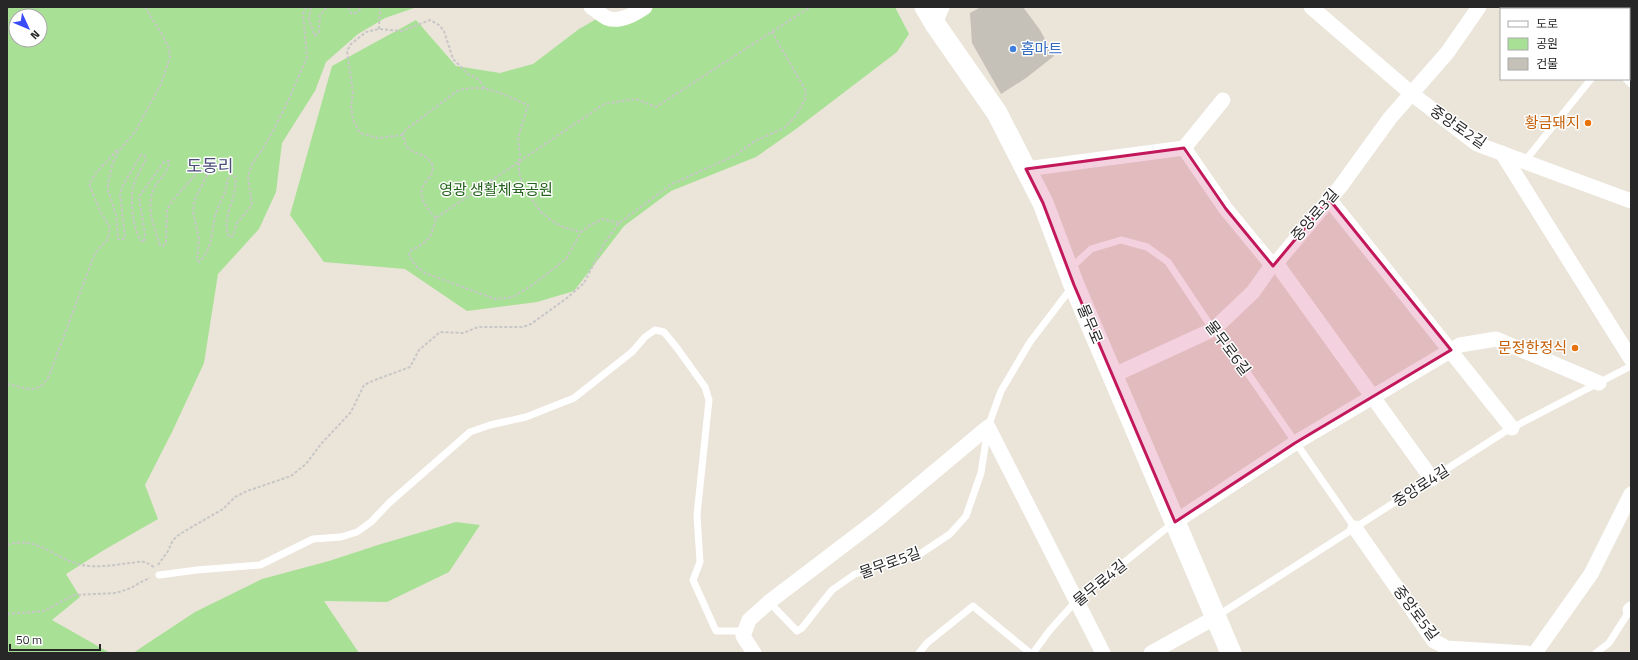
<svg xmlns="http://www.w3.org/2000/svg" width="1638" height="660" viewBox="0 0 1638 660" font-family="'Titillium Web','Noto Sans KR',sans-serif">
<rect width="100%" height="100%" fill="#eae4d9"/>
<g fill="#a8e195" fill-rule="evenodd">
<path d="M7,7h410l-32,11 -27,16 -32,28 -11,29 -33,52 -6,49 -17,37 -41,45 -14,89 -31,67 -28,55 13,34 -54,31 -38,24 14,23 -28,23 58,33h-103zM16,16h24v24h-24z"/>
<polygon points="639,7 895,7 909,34 897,52 796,129 756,157 671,191 624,226 574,291 537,302 467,311 405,269 324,262 290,215 332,66 416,20 456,66 500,73 533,64 579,29 600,17"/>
<polygon points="456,522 480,525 449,572 387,602 324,601 359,653 133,653 195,612 262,579 329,561 381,544"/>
</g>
<polygon fill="#c5c1b8" points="981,7 1023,7 1040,30 1054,56 1026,78 1001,94 972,43 970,13"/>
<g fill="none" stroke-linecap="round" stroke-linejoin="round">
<g stroke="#c7c7c7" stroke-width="2" stroke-dasharray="3 2" stroke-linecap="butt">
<path d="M145,7l18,29 6,13 1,8 -9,27 -26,48 -17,20 -6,13 -4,19v6l8,25 2,24 3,1 4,-2 -5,-44 3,-9 18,-30 4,1 1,3c-4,9 -11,19 -13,28 -3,12 0,51 11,55l1,-8 -6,-37 25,-35 5,-1c0,10 -8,16 -13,24 -12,19 -2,41 4,60l3,1 3,-3 1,-33 5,-9 26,-29 9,-1v4l-12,24 -2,13 6,27 -2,21 2,2c14,-14 12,-27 16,-46 2,-8 7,-16 10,-24 2,-6 2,-12 5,-18l5,3c4,20 -15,40 -6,60l4,-1 4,-13 15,-18 -4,-28 4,-13 12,-17 12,-22 12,-24 19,-44 -4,-43 3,-7"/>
<polyline points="311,7 309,20 315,36 319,32 320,15 327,7"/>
<polyline points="348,7 351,13 356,13 362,7"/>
<polyline points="379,29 380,7"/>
<polyline points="403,135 378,138 360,133 353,120 351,106 353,93 347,51 351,44 366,32 379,29 402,31 430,20 439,25 444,31 453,59 468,74 477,78 485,88"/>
<path d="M436,218c-34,-35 3,-36 -4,-54 -5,-11 -18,-9 -25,-17 -3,-4 -3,-11 -4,-15l54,-41c28,-9 46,4 71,14l-10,33 2,17 -1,7v11l6,17 16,22 11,9 11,6 18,5"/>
<path d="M619,223l-17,-4 -13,7 -8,6 -15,27 -32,25 -21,13 -18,2 -70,-26 -9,-7 -7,-10 1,-5c19,-10 21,-12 26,-33l168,-114 32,-5 20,8 154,-100"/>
<path d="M7,384c20,4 30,12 42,-8l46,-123 13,-14 2,-12 -9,-14 -12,-29 7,-11 22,-24"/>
<path d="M7,545c31,-10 47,14 75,20 15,3 33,0 47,-2 5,0 11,-2 15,-1 4,1 8,4 11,6"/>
<polyline points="158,565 168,551 173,540 180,534 223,509 235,497 247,491 291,476 306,464 321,444 351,412 364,385 375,380 410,367 419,350 440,332 463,333 478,327 523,327 531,324 567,298 584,283 605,242 619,223 672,184 736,155 755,141 784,128 796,116 805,99 806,91 772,32"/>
<polyline points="7,614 44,611 74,595 116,593 131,588 143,581 150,578"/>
</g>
<g stroke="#fff" stroke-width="7">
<polyline points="1507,7 1510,9"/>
<polyline points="1626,79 1631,84"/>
<polyline points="1524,162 1591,79"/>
<polyline points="1071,268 1091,249 1121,240 1147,247 1168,262 1208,322 1249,375 1355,528"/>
<polyline points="159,575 197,570 260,565 313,539 341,537 357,532 371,522 389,503 470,432 490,425 526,417 574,398 632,352 645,337 655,330 664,332 677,348 705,387 709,400 697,515 700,562 693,580 716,631 745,631"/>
<polyline points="769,602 797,631 802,628 832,590 855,574 920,554 950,534 966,516 981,473 988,427 1001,391 1030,342 1072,287"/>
<polyline points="1217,616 1506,431 1631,366"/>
<polyline points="919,653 927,643 973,606 1030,653"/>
<polyline points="1033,653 1050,630 1076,601 1173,523"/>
<polyline points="1596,653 1609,643 1630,610"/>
</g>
<g stroke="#fff" stroke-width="15">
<path d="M591,7c5,3 11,9 16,11 13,5 28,-4 38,-11"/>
<polyline points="1311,7 1412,94 1477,144 1631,201"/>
<polyline points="935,24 942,7"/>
<polyline points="1184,148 1223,100"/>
<polyline points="1502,153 1631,359"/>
<polyline points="1026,169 1184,148 1226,209 1272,265"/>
<polyline points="1329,199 1512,428"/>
<polyline points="1276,263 1432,479"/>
<polyline points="1112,376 1214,329 1253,292 1272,265 1276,263 1340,187 1390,118 1447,53 1479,7"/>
<polyline points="1175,522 1295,443 1460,345 1496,339 1599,383"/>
<polyline points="1355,528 1434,641 1447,648 1527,653"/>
<polyline points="1630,610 1631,609"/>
<polyline points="754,653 743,636 749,620 769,602 878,519 988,427 1103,653"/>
<polyline points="1151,653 1216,617"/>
<polyline points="1535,653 1591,574 1631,494"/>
</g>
<polyline stroke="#fff" stroke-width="21" points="925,7 935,24 997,113 1043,203 1074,285 1231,653"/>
</g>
<path fill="#c2185b" fill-opacity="0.2" stroke="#c2185b" stroke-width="3" stroke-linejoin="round" d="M1184,148l42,61 47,57 56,-67 122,151 -156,93 -120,79 -101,-237 -31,-82 -17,-34z"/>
<circle fill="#3f7fe0" stroke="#fff" stroke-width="1.5" cx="1013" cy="49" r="4"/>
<g fill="#e8710a" stroke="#fff" stroke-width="1.5">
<circle cx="1588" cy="123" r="4"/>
<circle cx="1575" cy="348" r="4"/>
</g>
<g text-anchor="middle" stroke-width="3" stroke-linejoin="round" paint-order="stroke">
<g font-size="15" fill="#366cbe" stroke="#fff" text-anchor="start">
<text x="1021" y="54">홈마트</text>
</g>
<g font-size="15" fill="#c56008" stroke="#fff" text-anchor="end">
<text x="1580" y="128">황금돼지</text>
<text x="1567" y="353">문정한정식</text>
</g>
<g font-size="15" fill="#272727" stroke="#fff">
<text transform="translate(1458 127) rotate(34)" y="5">중앙로2길</text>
<text transform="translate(1315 215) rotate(-49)" y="5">중앙로3길</text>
<text transform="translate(1090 324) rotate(67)" y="5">물무로</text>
<text transform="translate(1228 348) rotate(53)" y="5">물무로6길</text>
<text transform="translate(1421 486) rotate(-33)" y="5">중앙로4길</text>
<text transform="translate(890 563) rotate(-20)" y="5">물무로5길</text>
<text transform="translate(1100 583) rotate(-39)" y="5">물무로4길</text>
<text transform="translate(1416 613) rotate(53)" y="5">중앙로5길</text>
</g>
<g font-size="15" fill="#22621a" stroke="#fff">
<text x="496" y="195">영광 생활체육공원</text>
</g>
<g font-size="17" fill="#494d77" stroke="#fff">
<text x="210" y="172">도동리</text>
</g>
</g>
<rect width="1638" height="660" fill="none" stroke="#272727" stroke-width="16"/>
<rect x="1500" y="8" width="130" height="72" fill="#ffffff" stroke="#a9a9a9"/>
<rect x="1508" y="21" width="20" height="6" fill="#ffffff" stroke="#a9a9a9"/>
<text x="1536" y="28" font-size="12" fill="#272727">도로</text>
<rect x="1508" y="38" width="20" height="12" fill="#a8e195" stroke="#a9a9a9"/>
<text x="1536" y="48" font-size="12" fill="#272727">공원</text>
<rect x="1508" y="58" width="20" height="12" fill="#c5c1b8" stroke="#a9a9a9"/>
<text x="1536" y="68" font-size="12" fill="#272727">건물</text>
<g transform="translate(28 28) rotate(134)"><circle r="19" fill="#ffffff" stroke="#a9a9a9"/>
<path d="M0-3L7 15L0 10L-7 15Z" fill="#394af7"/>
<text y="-6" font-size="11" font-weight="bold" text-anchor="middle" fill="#272727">N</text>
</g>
<path d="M10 644v6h90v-6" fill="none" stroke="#272727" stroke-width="2"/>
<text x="16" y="644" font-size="12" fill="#272727" stroke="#ffffff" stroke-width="3" paint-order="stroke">50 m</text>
</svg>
